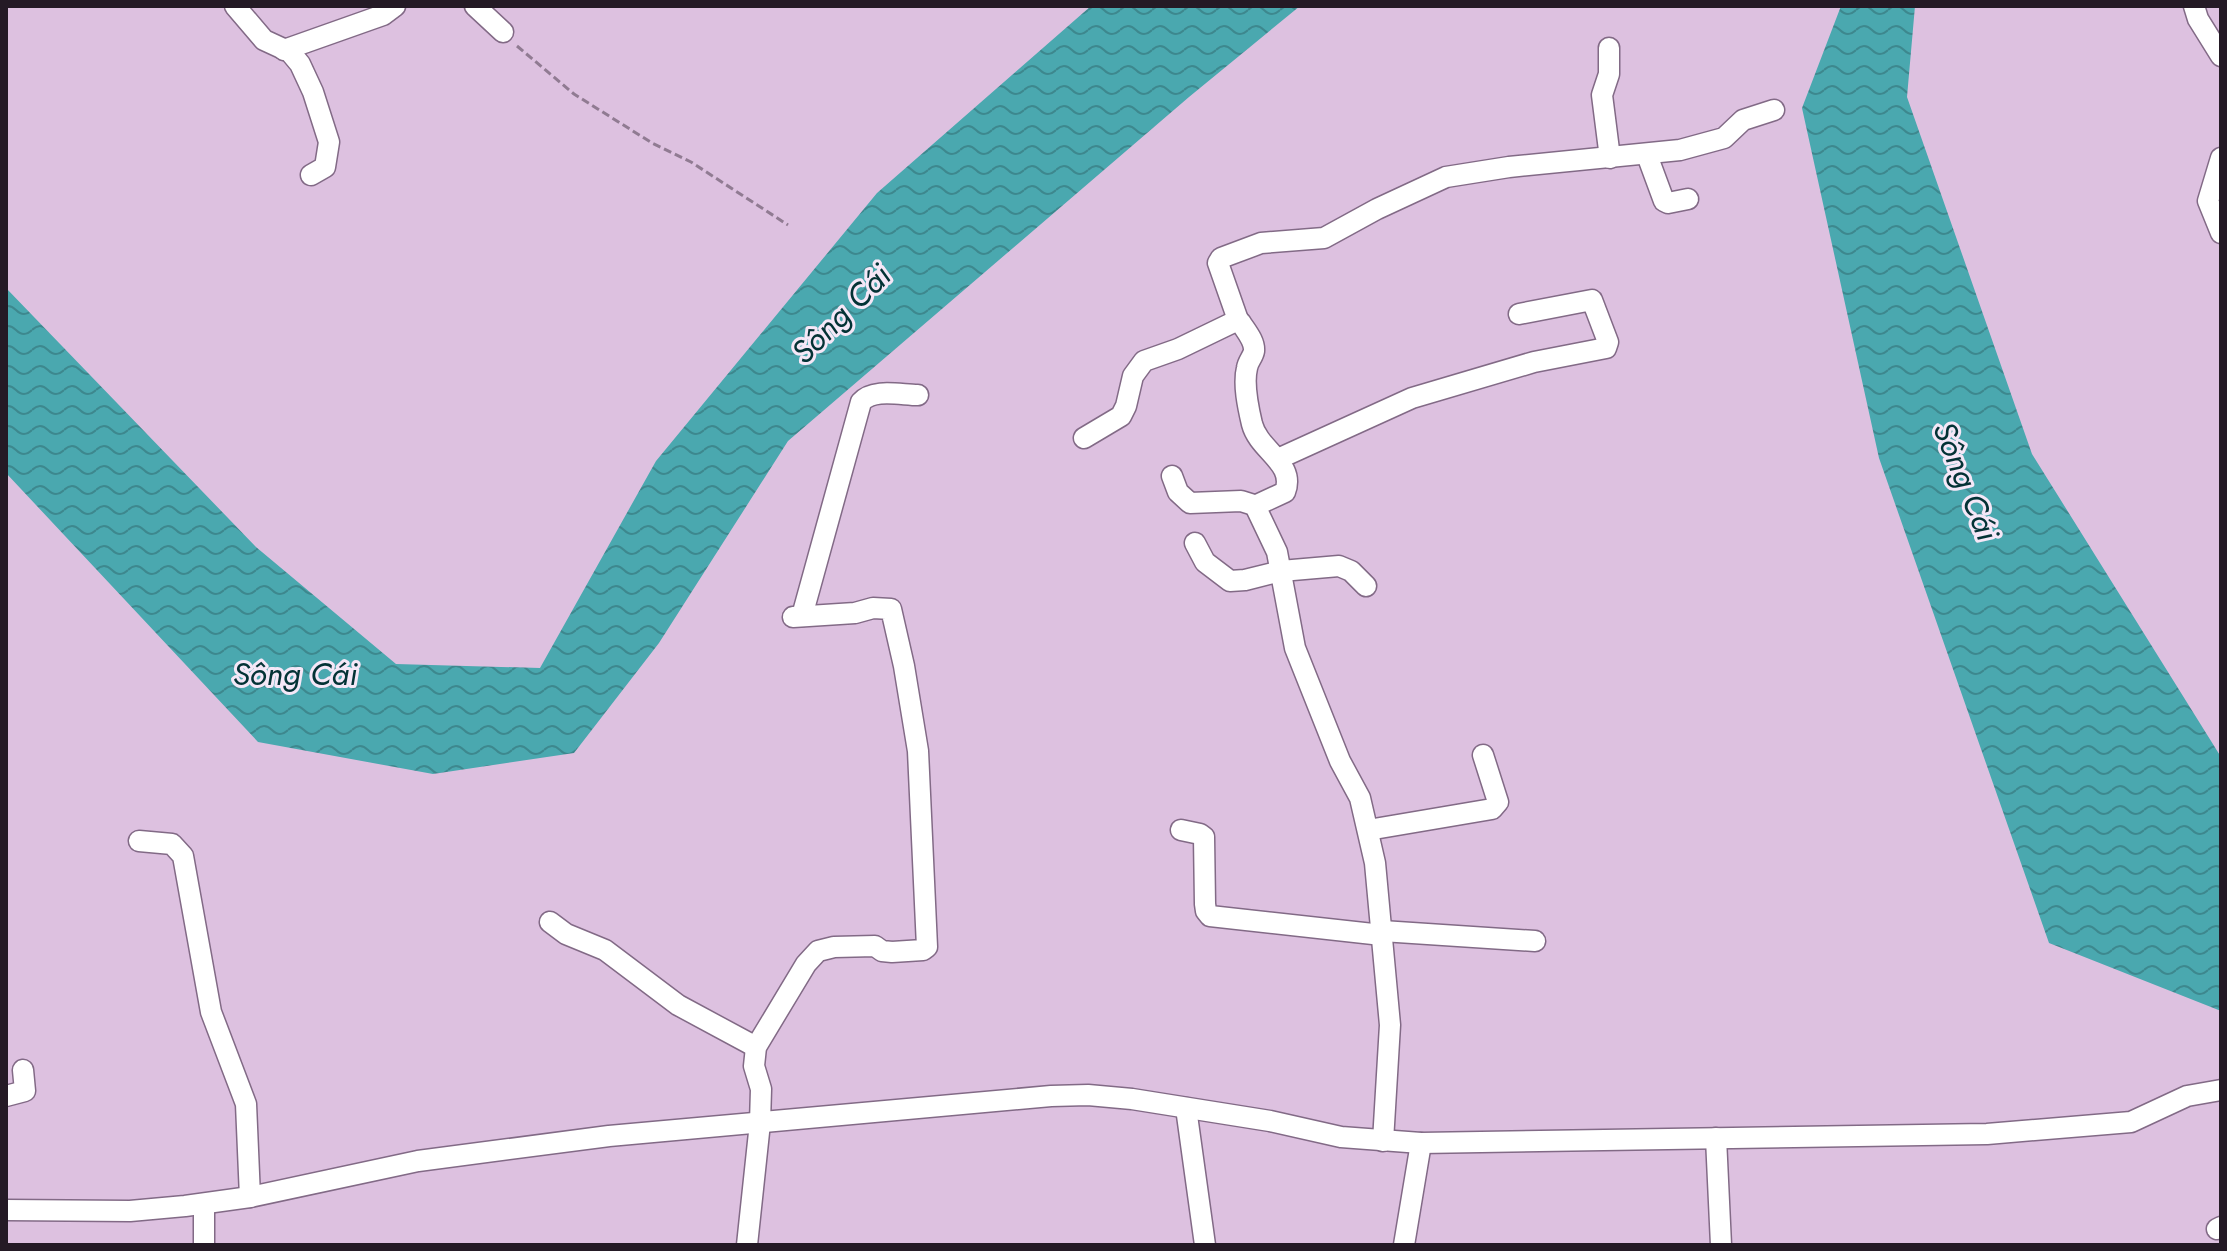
<svg xmlns="http://www.w3.org/2000/svg" width="2227" height="1251" viewBox="0 0 2227 1251" font-family="Jost,sans-serif">
<defs>
<pattern id="water-waves" width="16" height="10" patternUnits="userSpaceOnUse" patternTransform="scale(2)"><rect width="16" height="10" fill="#4aa8af"/><path d="M0 5q4-4 8 0t8 0" fill="none" stroke="#3d888e"/></pattern>
</defs>
<rect width="100%" height="100%" fill="#ddc1e0"/>
<g fill="url(#water-waves)">
<polygon points="1091,6 1300,6 1189,97 788,441 659,643 574,753 433,774 258,742 6,473 6,288 256,547 396,664 540,668 656,461 877,193"/>
<polygon points="1841,6 1915,6 1907,97 2032,454 2221,757 2221,1011 2049,943 1879,458 1802,108"/>
</g>
<g fill="none" stroke-linecap="round" stroke-linejoin="round">
<g stroke="#826a86" stroke-width="23">
<g id="minor">
<polyline points="235,6 264,40 290,52 300,64 313,92 329,142 325,167 311,175"/>
<polyline points="475,6 503,32"/>
<polyline points="2194,6 2198,19 2221,56"/>
<polyline points="1609,48 1609,74 1602,95 1610,158"/>
<polyline points="284,50 383,15 395,6"/>
<polyline points="1647,155 1664,201 1668,203 1688,199"/>
<polyline points="2221,158 2208,201 2221,233"/>
<polyline points="1238,320 1218,263 1221,258 1261,243 1324,238 1377,209 1446,177 1509,167 1680,150 1724,138 1743,120 1774,110"/>
<path d="M1084,438l37,-22 5,-10 7,-30 11,-15 34,-12 60,-29 3,3c5,8 14,18 13,28 -1,6 -6,10 -7,17 -4,16 1,39 5,56 7,27 44,39 33,68l-26,12 -2,6 20,42 18,96 45,113 20,37 15,65 15,162 -7,116"/>
<polyline points="1280,458 1412,398 1534,362 1606,348 1608,342 1592,300 1519,314"/>
<polyline points="1172,476 1178,492 1190,503 1241,501 1257,506"/>
<polyline points="1195,543 1205,562 1230,581 1245,580 1281,571 1339,566 1351,571 1366,586"/>
<path d="M802,616l59,-214c12,-14 40,-7 57,-7"/>
<polyline points="1181,830 1200,834 1204,837 1205,904 1206,911 1210,916 1382,935"/>
<polyline points="1368,830 1492,809 1498,802 1483,755"/>
<polyline points="139,841 172,844 183,856 211,1012 246,1104 250,1197"/>
<polyline points="550,922 566,934 605,950 678,1005 756,1047"/>
<polyline points="1382,931 1535,941"/>
<polyline points="6,1096 25,1091 23,1070"/>
<polyline points="1186,1108 1205,1245"/>
<polyline points="1716,1138 1721,1245"/>
<polyline points="6,1210 130,1211 185,1206 250,1197 418,1161 609,1136 1051,1096 1088,1095 1132,1099 1270,1121 1341,1137 1421,1143 1987,1134 2131,1122 2187,1096 2221,1090"/>
<polyline points="2217,1229 2221,1227"/>
<polyline points="204,1245 204,1204"/>
<polyline points="747,1245 760,1123 761,1089 754,1066 756,1047 806,964 818,951 834,947 875,946 882,951 892,952 923,950 927,947 918,751 904,666 891,609 873,608 855,613 793,617"/>
<polyline points="1404,1245 1421,1143"/>
</g>
</g>
<polyline stroke="#907b92" stroke-width="3" stroke-dasharray="8 4" stroke-linecap="butt" points="517,46 574,94 652,143 691,162 788,225"/>
<use href="#minor" stroke="#fff" stroke-width="20"/>
</g>
<g text-anchor="middle" stroke-width="6" stroke-linejoin="round" paint-order="stroke">
<g font-size="32" font-style="italic" fill="#033235" stroke="#f5e7f7">
<text transform="translate(841 314) rotate(-45)" y="11">Sông Cái</text>
<text transform="translate(1966 481) rotate(68)" y="11">Sông Cái</text>
<text x="295" y="685">Sông Cái</text>
</g>
</g>
<rect width="2227" height="1251" fill="none" stroke="#241a25" stroke-width="16"/>
</svg>
